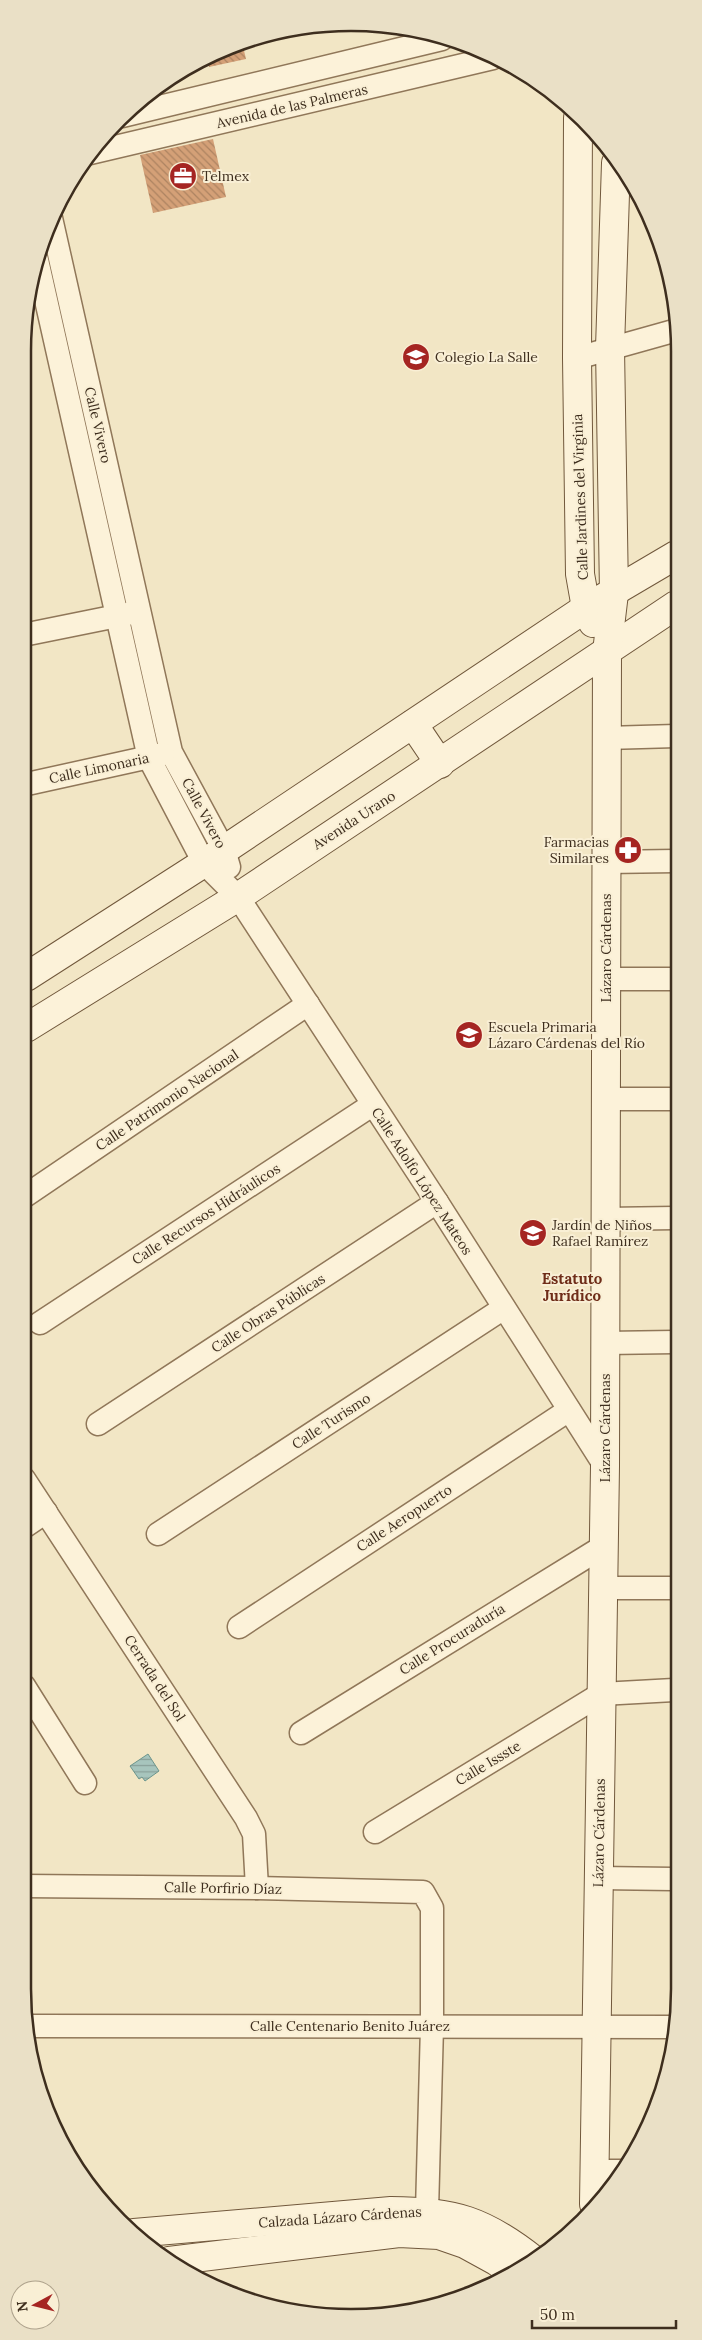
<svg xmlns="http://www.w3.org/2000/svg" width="702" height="2340" viewBox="0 0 702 2340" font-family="Lora,serif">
<defs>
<pattern id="water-rules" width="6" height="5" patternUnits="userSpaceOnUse" patternTransform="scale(1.25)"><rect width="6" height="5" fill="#a7c5bd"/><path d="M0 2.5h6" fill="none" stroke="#89a099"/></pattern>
<pattern id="building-back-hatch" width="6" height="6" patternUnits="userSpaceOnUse" patternTransform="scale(1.25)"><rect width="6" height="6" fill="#d4a077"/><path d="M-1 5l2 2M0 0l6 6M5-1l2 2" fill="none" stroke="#ad8361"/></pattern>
</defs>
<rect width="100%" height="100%" fill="#f2e6c5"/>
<polygon fill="url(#water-rules)" stroke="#6c958c" points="148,1754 159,1771 145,1781 142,1777 139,1779 130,1766"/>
<g fill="url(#building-back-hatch)">
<polygon points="242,42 246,59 209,67 207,57 226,47"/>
<polygon points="213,139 226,197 153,213 140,155"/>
</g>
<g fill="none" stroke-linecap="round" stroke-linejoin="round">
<g stroke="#907759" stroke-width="14">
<polyline id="lane" points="149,94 153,109"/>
</g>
<g stroke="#907759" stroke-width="25">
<g id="street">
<polyline points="122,116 442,39"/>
<polyline points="90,153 493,58"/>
<polyline points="51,218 171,752 224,850 229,867"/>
<polyline points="37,260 149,758 204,863 238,897 437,1202 605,1466"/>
<polyline points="577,358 677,330"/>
<polyline points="28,634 132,613"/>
<polyline points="606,738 676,736"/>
<polyline points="27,784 163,754"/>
<polyline points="606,862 676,861"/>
<polyline points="606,979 675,979"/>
<polyline points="606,1099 675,1099"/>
<polyline points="25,1196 308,1004"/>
<polyline points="605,1219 675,1218"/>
<polyline points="40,1323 372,1105"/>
<polyline points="605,1343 675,1342"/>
<polyline points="98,1424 437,1202"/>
<polyline points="24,1479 246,1818 254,1834 257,1888"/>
<polyline points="24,1527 46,1512"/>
<polyline points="158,1534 504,1308"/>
<polyline points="603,1588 674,1588"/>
<polyline points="239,1627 569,1410"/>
<polyline points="24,1686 85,1783"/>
<polyline points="301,1733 604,1546"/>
<polyline points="375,1832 601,1694 674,1690"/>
<polyline points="599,1878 673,1879"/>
<polyline points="23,1886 257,1888 423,1892 432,1908 432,2026 427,2211"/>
<polyline points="26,2026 673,2027"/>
<polyline points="594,2171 624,2171"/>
</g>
</g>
<g stroke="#71583c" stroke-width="30">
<g id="secondary">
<polyline points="578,118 577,358 580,574 586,608 593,623"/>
<polyline points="413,724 440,764"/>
<polyline points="26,977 224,850 586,608 676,555"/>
<polyline points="26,1028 238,897 676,605"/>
<polyline points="594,2204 605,1466 607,652 614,593 610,348 616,163"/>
<path d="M134,2233l257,-22c62,0 94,10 143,49"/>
<polyline points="169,2261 399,2233 439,2235 465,2244 496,2261 513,2273"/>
</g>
</g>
<use href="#lane" stroke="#fcf2d9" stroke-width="11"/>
<use href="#street" stroke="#fcf2d9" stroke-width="22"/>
<use href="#secondary" stroke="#fcf2d9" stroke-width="28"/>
</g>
<defs>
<g id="office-disc" transform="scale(1.4375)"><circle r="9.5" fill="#a52522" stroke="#f9efd5"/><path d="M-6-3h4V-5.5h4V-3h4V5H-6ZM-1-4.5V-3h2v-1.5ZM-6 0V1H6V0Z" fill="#fff"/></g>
<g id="university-disc" transform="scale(1.4375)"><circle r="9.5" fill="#a52522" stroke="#f9efd5"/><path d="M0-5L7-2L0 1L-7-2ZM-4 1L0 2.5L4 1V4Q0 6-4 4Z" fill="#fff"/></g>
<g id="pharmacy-disc" transform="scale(1.4375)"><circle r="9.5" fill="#a52522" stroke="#f9efd5"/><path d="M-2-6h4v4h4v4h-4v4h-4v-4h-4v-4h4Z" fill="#fff"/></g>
<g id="school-disc" transform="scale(1.4375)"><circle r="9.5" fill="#a52522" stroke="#f9efd5"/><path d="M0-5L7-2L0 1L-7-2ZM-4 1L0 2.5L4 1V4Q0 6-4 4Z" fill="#fff"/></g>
</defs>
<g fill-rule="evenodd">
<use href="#office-disc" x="183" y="176"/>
<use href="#university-disc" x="416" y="357"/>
<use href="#pharmacy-disc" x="628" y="850"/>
<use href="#school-disc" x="469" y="1035"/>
<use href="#school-disc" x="533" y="1233"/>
</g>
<g text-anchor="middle" stroke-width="4" stroke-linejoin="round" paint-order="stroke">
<g font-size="14" fill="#3e2e1e" stroke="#f9efd5">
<text transform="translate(292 106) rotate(-13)" y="5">Avenida de las Palmeras</text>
<text transform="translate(98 425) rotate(77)" y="5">Calle Vivero</text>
<text transform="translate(580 497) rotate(-92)" y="5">Calle Jardines del Virginia</text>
<text transform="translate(99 768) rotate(-12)" y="5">Calle Limonaria</text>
<text transform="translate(204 813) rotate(62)" y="5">Calle Vivero</text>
<text transform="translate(354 820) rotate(-33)" y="5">Avenida Urano</text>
<text transform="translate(606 948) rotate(-90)" y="5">Lázaro Cárdenas</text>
<text transform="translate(167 1100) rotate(-34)" y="5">Calle Patrimonio Nacional</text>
<text transform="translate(422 1181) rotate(57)" y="5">Calle Adolfo López Mateos</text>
<text transform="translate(206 1214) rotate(-33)" y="5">Calle Recursos Hidráulicos</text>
<text transform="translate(268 1313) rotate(-33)" y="5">Calle Obras Públicas</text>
<text transform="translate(331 1421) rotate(-33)" y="5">Calle Turismo</text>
<text transform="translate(605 1428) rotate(-90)" y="5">Lázaro Cárdenas</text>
<text transform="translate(404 1518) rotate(-33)" y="5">Calle Aeropuerto</text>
<text transform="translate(452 1639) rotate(-32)" y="5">Calle Procuraduría</text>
<text transform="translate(155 1678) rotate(57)" y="5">Cerrada del Sol</text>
<text transform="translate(488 1763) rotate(-31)" y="5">Calle Issste</text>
<text transform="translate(599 1833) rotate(-89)" y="5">Lázaro Cárdenas</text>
<text transform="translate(223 1888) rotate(1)" y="5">Calle Porfirio Díaz</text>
<text x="350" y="2031">Calle Centenario Benito Juárez</text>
<text transform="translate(340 2217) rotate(-4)" y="5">Calzada Lázaro Cárdenas</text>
</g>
<g font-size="14" fill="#3e2e1e" stroke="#f9efd5" text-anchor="start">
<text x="202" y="181">Telmex</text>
<text x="435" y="362">Colegio La Salle</text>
<text x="609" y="847" text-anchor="end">Farmacias<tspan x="609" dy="16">Similares</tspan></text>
<text x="488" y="1032">Escuela Primaria<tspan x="488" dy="16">Lázaro Cárdenas del Río</tspan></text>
<text x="552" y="1230">Jardín de Niños<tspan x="552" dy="16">Rafael Ramírez</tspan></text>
</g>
<g font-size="15" font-weight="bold" fill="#6f2d19" stroke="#f9efd5">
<text x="572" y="1284">Estatuto<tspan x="572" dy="17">Jurídico</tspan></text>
</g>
</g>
<path d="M0 0H702V2340H0ZM351 31H351A320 320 0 0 1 671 351V1989A320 320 0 0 1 351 2309H351A320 320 0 0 1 31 1989V351A320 320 0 0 1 351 31Z" fill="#eae0c6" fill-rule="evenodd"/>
<path fill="none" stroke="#3e2e1e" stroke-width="2.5" d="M351 31H351A320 320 0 0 1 671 351V1989A320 320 0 0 1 351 2309H351A320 320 0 0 1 31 1989V351A320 320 0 0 1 351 31Z"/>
<g transform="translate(35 2305) rotate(263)"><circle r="24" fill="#f9efd5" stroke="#aea28c"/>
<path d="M0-4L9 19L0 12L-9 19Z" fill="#a52522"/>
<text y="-8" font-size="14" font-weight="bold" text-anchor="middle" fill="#3e2e1e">N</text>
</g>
<path d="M532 2320v8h144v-8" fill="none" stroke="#3e2e1e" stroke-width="2.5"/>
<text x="540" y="2320" font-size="15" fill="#3e2e1e" stroke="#f9efd5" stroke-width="4" paint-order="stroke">50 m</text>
</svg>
